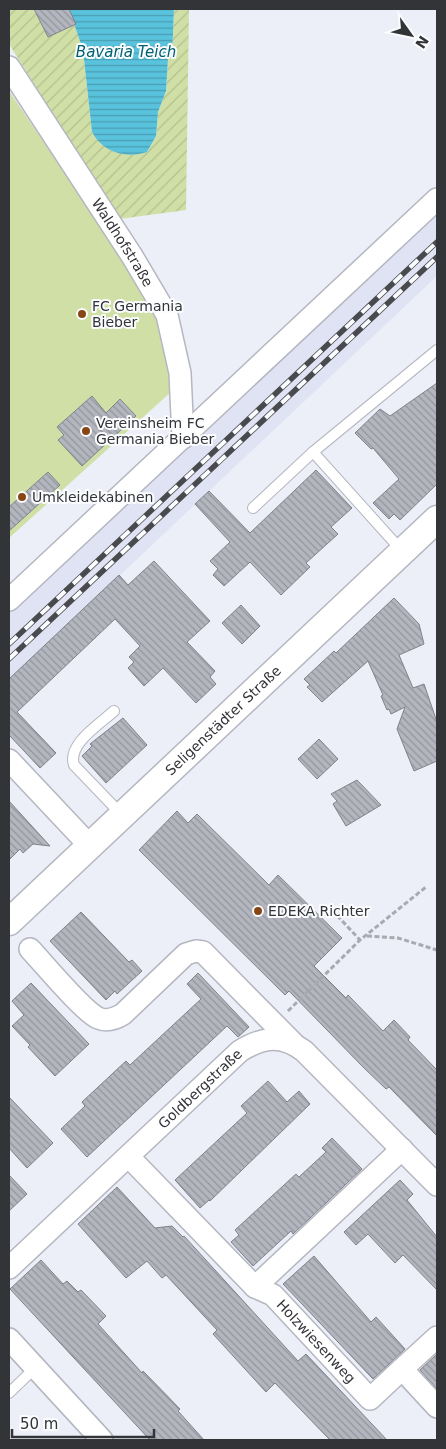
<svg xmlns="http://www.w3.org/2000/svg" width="446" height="1449" viewBox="0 0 446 1449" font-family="'DejaVu Sans',sans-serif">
<defs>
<pattern id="garden-furrows" width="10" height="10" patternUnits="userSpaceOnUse" patternTransform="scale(1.25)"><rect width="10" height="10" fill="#d0dfa5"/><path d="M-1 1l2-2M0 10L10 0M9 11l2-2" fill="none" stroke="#b3c08f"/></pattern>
<pattern id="water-rules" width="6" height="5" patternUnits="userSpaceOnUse" patternTransform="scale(1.25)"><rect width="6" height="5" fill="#59c2dc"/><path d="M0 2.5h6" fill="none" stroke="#4a9eb3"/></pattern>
<pattern id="building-back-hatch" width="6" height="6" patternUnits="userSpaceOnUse" patternTransform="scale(1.25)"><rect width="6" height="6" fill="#b4b6bf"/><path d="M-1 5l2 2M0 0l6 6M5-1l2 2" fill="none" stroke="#93959c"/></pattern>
</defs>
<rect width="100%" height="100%" fill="#eceef8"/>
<polygon fill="#e0e3f4" points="437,210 437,276 9,680 9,613"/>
<polygon fill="#d0dfa5" points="9,91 128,266 164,331 172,391 9,538"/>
<path fill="url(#garden-furrows)" d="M9,9h60l14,41 9,82c10,19 35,27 55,20l9,-16 2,-24 8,-21 2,-32 4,-2 2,-48h15l-3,201 -67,9 -110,-175z"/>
<path fill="url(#water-rules)" d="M69,9h105l-2,48 -4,2 -2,32 -8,21 -2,24 -9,16c-21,7 -45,0 -55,-20l-9,-82z"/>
<g fill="url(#building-back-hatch)" stroke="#80828a">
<polygon points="34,9 69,9 76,24 48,37"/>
<polygon points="437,383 437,484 400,520 394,514 389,519 373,503 399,479 373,448 371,449 355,433 380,409 390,416"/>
<polygon points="92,396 106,413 120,399 136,416 82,466 58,440 64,435 57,427"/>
<polygon points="316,470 352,508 331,527 338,534 306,563 310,567 281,595 250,562 224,586 213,575 218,569 210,561 230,542 195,504 209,491 250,533"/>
<polygon points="48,472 60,485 9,531 9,507"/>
<polygon points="154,561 210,621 187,642 215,671 210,677 216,684 196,703 163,668 144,686 128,668 134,662 129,657 140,646 115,619 17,712 56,753 40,768 9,735 9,679 119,575 128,585"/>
<polygon points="394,598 419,624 424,644 399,655 413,688 424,684 437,722 437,761 414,771 397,729 405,707 391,714 389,709 387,710 381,696 383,695 368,661 322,702 307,687 310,685 304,679 334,651 336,653"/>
<polygon points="241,605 260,626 242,644 222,623"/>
<polygon points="123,718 147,745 106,783 82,756 92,746 90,744"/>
<polygon points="319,739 338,759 317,779 298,759"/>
<polygon points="357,780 381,805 346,826 333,804 337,801 331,794"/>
<polygon points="9,801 50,846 33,844 23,853 20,849 9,860"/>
<polygon points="177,811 188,823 197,814 269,885 278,875 342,938 314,966 346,998 348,995 383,1031 394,1020 410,1037 408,1040 437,1070 437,1136 389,1087 386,1089 363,1067 289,991 285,995 139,850"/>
<polygon points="81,912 129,962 132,960 142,971 117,994 115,991 106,1000 50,941"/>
<polygon points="198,973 249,1027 238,1037 227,1026 87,1157 61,1129 85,1106 82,1102 126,1061 130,1065 201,999 187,984"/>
<polygon points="31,983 89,1044 55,1076 28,1047 30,1045 12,1026 24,1015 12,1001"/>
<polygon points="268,1081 287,1102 299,1091 310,1104 210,1201 209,1200 200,1208 175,1180 247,1113 241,1106"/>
<polygon points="9,1097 53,1143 27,1168 9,1148"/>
<polygon points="332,1138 362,1169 293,1234 291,1231 253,1266 231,1242 239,1235 235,1230 296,1174 299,1177 326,1152 322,1148"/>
<polygon points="9,1175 27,1194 9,1211"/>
<polygon points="400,1180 413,1194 407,1200 437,1237 437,1290 403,1255 395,1263 368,1234 356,1245 344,1232"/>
<polygon points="117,1187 155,1228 172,1226 183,1237 184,1236 298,1361 306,1354 387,1440 330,1440 275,1383 266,1392 213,1334 217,1330 166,1275 162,1278 147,1261 126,1278 78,1224"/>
<polygon points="314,1256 371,1322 376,1317 405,1349 373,1379 283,1284"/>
<polygon points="41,1260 63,1284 67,1281 78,1292 81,1290 106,1316 98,1324 142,1373 143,1371 180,1409 178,1411 204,1440 150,1440 10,1289"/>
<polygon points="437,1354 437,1389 420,1370"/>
</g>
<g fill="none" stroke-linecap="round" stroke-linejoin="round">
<g stroke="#b5b7c0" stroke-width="12">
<g id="service">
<polyline points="313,452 402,551"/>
<polyline points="253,508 313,452 437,350"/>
<path d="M114,711c-14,13 -47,33 -40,54l47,49"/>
<polyline points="9,1393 35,1368"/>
</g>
</g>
<g stroke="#b5b7c0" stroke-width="24">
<g id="minor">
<path id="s1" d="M9,67l123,189 35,59 13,58 3,65"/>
<polyline points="9,600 437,199"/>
<polyline points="9,760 89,845"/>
<path d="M30,949c14,15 53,62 68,69 9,4 17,1 25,-4l63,-60 10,-3 7,1 90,91"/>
<path id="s2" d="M129,1157l126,130 18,8 97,104 32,-30 35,38"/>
<path id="s3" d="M9,1268l231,-217c23,-14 41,-17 64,0l133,134"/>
<polyline points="255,1287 402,1149"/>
<polyline points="9,1339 102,1440"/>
<polyline points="402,1369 437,1337"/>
</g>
</g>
<g stroke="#b5b7c0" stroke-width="29">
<g id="tertiary">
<path id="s4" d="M9,922l428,-403"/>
</g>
</g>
<g stroke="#a8aab2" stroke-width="3" stroke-dasharray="5 2.5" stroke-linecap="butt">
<polyline points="332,910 360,940"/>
<polyline points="367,936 398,938 437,950"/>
<polyline points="288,1011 360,940 426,887"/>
</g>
<use href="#service" stroke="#fff" stroke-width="10"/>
<use href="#minor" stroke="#fff" stroke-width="21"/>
<use href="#tertiary" stroke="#fff" stroke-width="26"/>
<g stroke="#484a4e" stroke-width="5.5">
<g id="rail">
<polyline points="9,644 437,242"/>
<polyline points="9,659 437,257"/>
</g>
</g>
<use href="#rail" stroke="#fbfcfe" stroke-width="4" stroke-dasharray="11" stroke-linecap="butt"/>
</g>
<g fill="#884615" stroke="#fbfcfe" stroke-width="2">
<circle cx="82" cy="314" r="5"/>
<circle cx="86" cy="431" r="5"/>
<circle cx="22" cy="497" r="5"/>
<circle cx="258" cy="911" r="5"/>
</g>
<g text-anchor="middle" stroke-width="4" stroke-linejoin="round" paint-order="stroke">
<g font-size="14" fill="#333438" stroke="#fbfcfe">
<text dy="5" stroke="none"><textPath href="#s1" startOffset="209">Waldhofstraße</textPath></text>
<text dy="5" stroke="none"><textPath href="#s4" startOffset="294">Seligenstädter Straße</textPath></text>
<text dy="5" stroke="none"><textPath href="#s3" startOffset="262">Goldbergstraße</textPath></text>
<text dy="5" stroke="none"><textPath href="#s2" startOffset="264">Holzwiesenweg</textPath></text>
</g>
<g font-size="14" fill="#333438" stroke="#fbfcfe" text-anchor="start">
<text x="92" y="311">FC Germania<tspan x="92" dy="16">Bieber</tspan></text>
<text x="96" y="428">Vereinsheim FC<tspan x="96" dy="16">Germania Bieber</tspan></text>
<text x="32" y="502">Umkleidekabinen</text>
<text x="268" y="916">EDEKA Richter</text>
</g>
<g font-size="15" font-style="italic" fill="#016072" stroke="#fbfcfe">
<text x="126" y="57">Bavaria Teich</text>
</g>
</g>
<rect width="446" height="1449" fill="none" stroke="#333438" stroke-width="20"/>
<g transform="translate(411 35) rotate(123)" stroke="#fbfcfe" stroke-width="4" paint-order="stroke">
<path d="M0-4L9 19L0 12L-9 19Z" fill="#333438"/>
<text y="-8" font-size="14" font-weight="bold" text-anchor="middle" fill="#333438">N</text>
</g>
<path d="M12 1429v8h142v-8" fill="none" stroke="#333438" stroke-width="2.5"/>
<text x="20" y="1429" font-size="15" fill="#333438" stroke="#fbfcfe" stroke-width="4" paint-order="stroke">50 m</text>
</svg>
